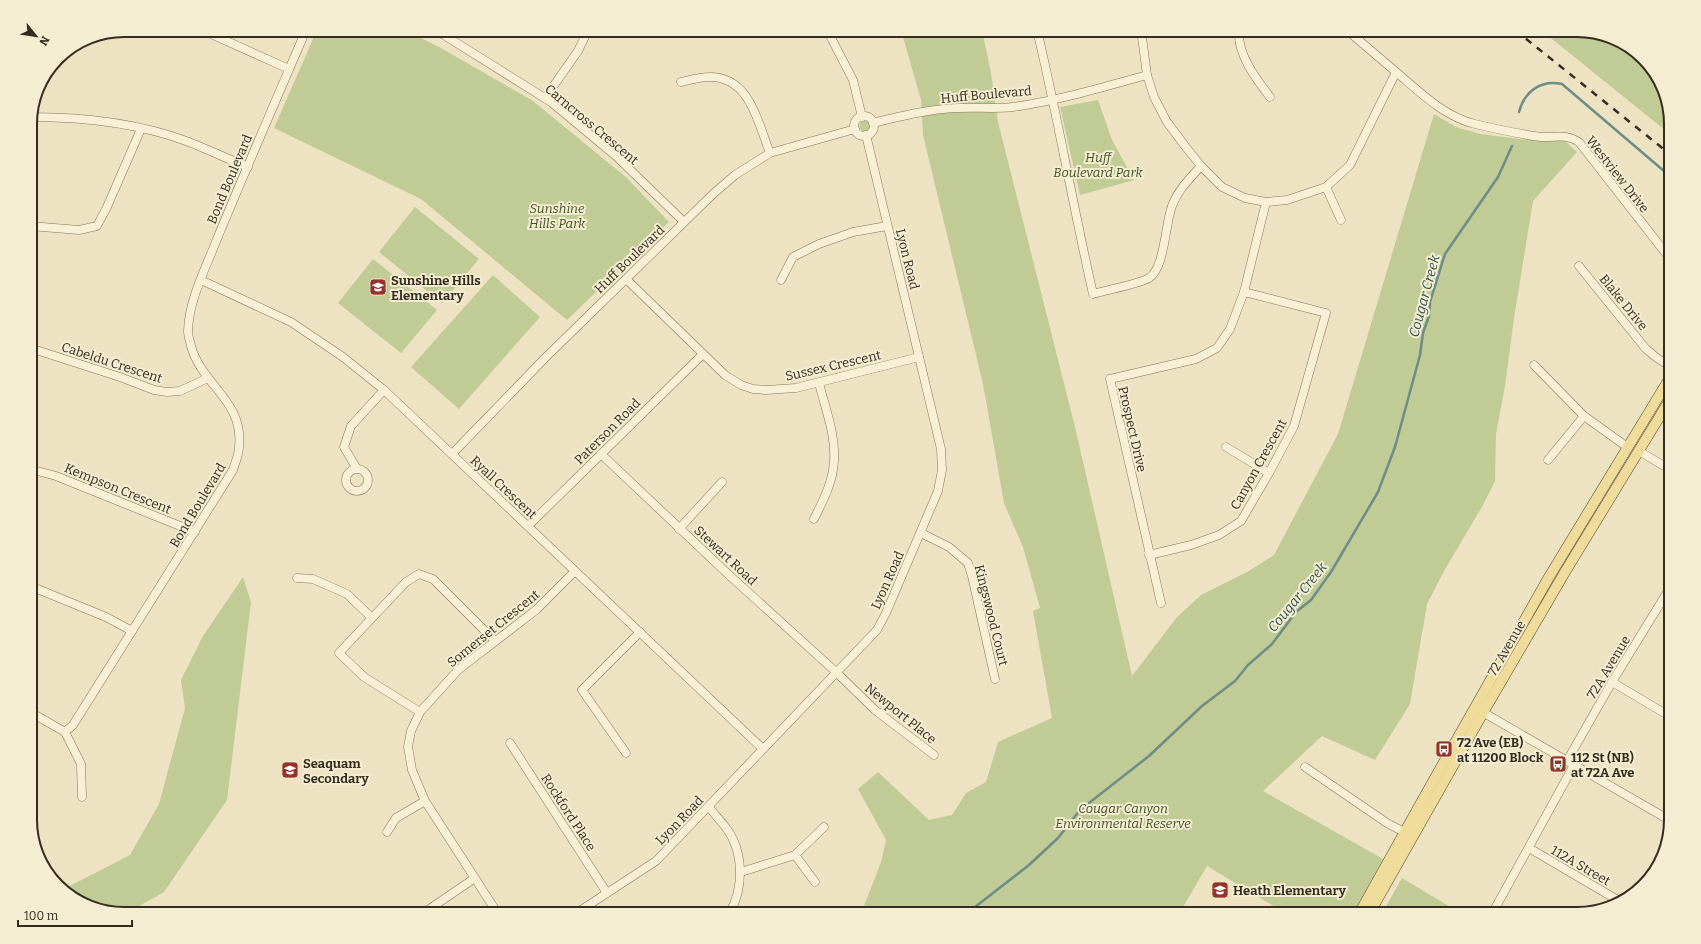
<svg xmlns="http://www.w3.org/2000/svg" width="1701" height="944" viewBox="0 0 1701 944" font-family="Bitter,serif">
<rect width="100%" height="100%" fill="#ede3c2"/>
<g fill="#c0cb96">
<polygon points="317,30 405,30 441,48 533,101 627,178 669,222 567,320 421,199 274,128"/>
<polygon points="901,30 982,30 991,73 998,122 1075,427 1132,676 1177,617 1201,595 1249,571 1274,555 1338,434 1434,114 1456,127 1480,134 1528,140 1565,141 1577,152 1533,201 1514,318 1505,386 1496,434 1495,481 1483,505 1444,571 1427,604 1410,704 1375,760 1322,736 1263,791 1383,859 1353,914 1287,914 1207,866 1179,914 861,914 881,862 886,840 858,789 878,772 929,820 952,815 966,793 986,782 998,742 1052,718 1033,611 1040,608 1023,547 1004,503 983,384 923,135 921,100"/>
<polygon points="1541,30 1577,30 1624,42 1658,77 1671,118 1671,135"/>
<polygon points="1098,100 1112,140 1134,180 1080,195 1060,107"/>
<circle cx="865" cy="126" r="5.5"/>
<polygon points="415,207 479,259 442,303 379,252"/>
<polygon points="373,259 437,310 401,353 338,303"/>
<polygon points="493,275 540,317 459,409 411,367"/>
<polygon points="243,577 251,602 227,800 164,892 125,914 77,902 64,889 130,855 159,804 185,708 181,680 203,636"/>
<polygon points="1402,878 1462,914 1386,914 1383,912"/>
</g>
<g fill="none" stroke-linecap="round" stroke-linejoin="round">
<g stroke="#6c8d88" stroke-width="2.5">
<path d="M1519,112c5,-20 22,-33 43,-28l109,93"/>
<polyline points="966,914 1029,865 1058,838 1080,810 1149,756 1202,706 1235,681 1248,665 1272,644 1296,612 1311,600 1331,572 1378,492 1395,447 1420,355 1423,333 1429,316 1430,302 1445,254 1498,177 1512,146"/>
</g>
<g stroke="#86755a" stroke-width="9">
<g id="minor">
<polyline points="202,30 289,69"/>
<polyline points="436,30 551,102 617,157 684,222"/>
<polyline points="827,30 853,80 862,117"/>
<path d="M1037,30c21,88 36,176 56,264 12,-4 47,-10 56,-16 16,-10 16,-54 23,-72 6,-16 18,-28 29,-40"/>
<polyline points="1141,30 1147,75 1154,97 1167,122 1185,146 1201,166 1222,187 1245,198 1266,202 1287,200 1326,187 1350,165 1396,72"/>
<path d="M1239,30c-2,24 17,49 31,67"/>
<path d="M1347,30c16,14 33,28 49,42 24,20 47,44 79,52 21,5 44,10 66,13 15,1 24,-4 38,5l92,118"/>
<path d="M681,82c9,-2 19,-5 28,-5 41,-1 49,46 61,76"/>
<polyline points="545,98 578,51 588,30"/>
<circle cx="864" cy="126" r="10"/>
<path d="M30,117c54,0 109,6 159,25 20,8 39,17 59,25"/>
<path d="M873,123c28,-7 56,-14 85,-15 18,-1 37,1 55,-1 45,-6 90,-20 134,-32"/>
<polyline points="1326,187 1341,220"/>
<polyline points="30,226 79,230 97,226 107,207 141,129"/>
<polyline points="1579,266 1646,349 1657,358 1671,367"/>
<polyline points="626,279 725,375 741,385 753,389 766,390 796,388 919,357"/>
<polyline points="201,280 291,322 343,357 384,390 763,749"/>
<polyline points="781,280 793,257 819,244 853,232 887,226"/>
<polyline points="30,348 120,377 154,390 167,392 180,391 208,378"/>
<polyline points="1534,365 1584,416 1623,444 1629,446"/>
<polyline points="1226,447 1269,473"/>
<polyline points="1639,451 1671,470"/>
<polyline points="452,454 545,358 713,194 735,175 770,153 855,129"/>
<polyline points="601,454 729,575 836,672 875,710 934,755"/>
<polyline points="1548,460 1584,416"/>
<circle cx="357" cy="480" r="11"/>
<polyline points="30,469 56,476 195,532"/>
<polyline points="357,469 344,447 351,426 384,390"/>
<path d="M814,519c9,-18 19,-37 20,-58 2,-26 -9,-53 -15,-78"/>
<polyline points="528,526 703,354"/>
<polyline points="679,529 722,482"/>
<polyline points="921,533 949,547 968,563 972,576 995,679"/>
<polyline points="1149,555 1191,545 1219,535 1241,521 1269,473 1294,426 1326,313 1244,292"/>
<polyline points="297,578 313,579 347,594 372,618"/>
<polyline points="30,586 106,617 132,631"/>
<polyline points="1161,603 1110,379 1196,359 1217,348 1230,329 1244,292 1266,202"/>
<polyline points="1612,682 1671,717"/>
<polyline points="1479,710 1671,821"/>
<polyline points="30,712 65,732 81,764 82,797"/>
<polyline points="420,712 364,677 339,653 406,582 419,574 433,579 495,641"/>
<path d="M65,732l8,-7 160,-255c2,-7 6,-15 6,-23 5,-47 -37,-61 -48,-101 -1,-5 -3,-10 -3,-15 1,-32 18,-63 29,-92 29,-70 59,-139 89,-209"/>
<polyline points="510,743 607,893"/>
<polyline points="626,753 582,690 640,632"/>
<polyline points="1567,761 1612,682 1671,586"/>
<polyline points="1305,767 1387,823 1404,832"/>
<path d="M709,807c5,7 12,14 18,22 17,24 17,60 2,85"/>
<polyline points="387,832 396,818 425,801"/>
<polyline points="1529,848 1621,902"/>
<polyline points="795,855 815,882"/>
<polyline points="741,872 795,855 824,827"/>
<polyline points="422,914 475,878"/>
<polyline points="498,914 425,801 412,770 408,747 411,731 420,712 458,670 536,610 574,572"/>
<polyline points="575,914 656,861 877,630 886,613 938,491 942,470 941,449 866,135"/>
<polyline points="1492,914 1574,765"/>
</g>
</g>
<g stroke="#54432e" stroke-width="11">
<g id="major">
<polyline points="1359,914 1431,785 1549,577 1671,376"/>
<polyline points="1369,914 1488,704 1565,572 1671,398"/>
</g>
</g>
<use href="#minor" stroke="#f8f0d5" stroke-width="8"/>
<use href="#major" stroke="#f0dc9a" stroke-width="10"/>
<polyline stroke="#362c1e" stroke-width="2.5" stroke-dasharray="7 7" stroke-linecap="butt" points="1515,30 1671,155"/>
</g>
<defs>
<g id="school-square" transform="scale(0.9)"><rect x="-9" y="-9" width="18" height="18" rx="4" fill="#94332b" stroke="#f4edd1"/><path d="M0-5L7-2L0 1L-7-2ZM-4 1L0 2.5L4 1V4Q0 6-4 4Z" fill="#fff"/></g>
<g id="bus-square" transform="scale(0.9)"><rect x="-9" y="-9" width="18" height="18" rx="4" fill="#94332b" stroke="#f4edd1"/><path d="M-5-6H5V4H4V6H2V4H-2V6H-4V4H-5ZM-3.5-4V0h7V-4ZM-3.5 1.2v1.5H-2V1.2ZM2 1.2v1.5H3.5V1.2Z" fill="#fff"/></g>
</defs>
<g fill-rule="evenodd">
<use href="#school-square" x="378" y="287"/>
<use href="#bus-square" x="1444" y="749"/>
<use href="#bus-square" x="1558" y="764"/>
<use href="#school-square" x="290" y="770"/>
<use href="#school-square" x="1220" y="890"/>
</g>
<g text-anchor="middle" stroke-width="4" stroke-linejoin="round" paint-order="stroke">
<g font-size="13" fill="#362c1e" stroke="#f4edd1">
<text transform="translate(986 94) rotate(-5)" y="5">Huff Boulevard</text>
<text transform="translate(592 124) rotate(40)" y="5">Carncross Crescent</text>
<text transform="translate(1618 174) rotate(52)" y="5">Westview Drive</text>
<text transform="translate(229 179) rotate(-67)" y="5">Bond Boulevard</text>
<text transform="translate(629 259) rotate(-44)" y="5">Huff Boulevard</text>
<text transform="translate(908 259) rotate(76)" y="5">Lyon Road</text>
<text transform="translate(1624 302) rotate(51)" y="5">Blake Drive</text>
<text transform="translate(112 362) rotate(18)" y="5">Cabeldu Crescent</text>
<text transform="translate(833 365) rotate(-13)" y="5">Sussex Crescent</text>
<text transform="translate(1133 429) rotate(77)" y="5">Prospect Drive</text>
<text transform="translate(607 431) rotate(-45)" y="5">Paterson Road</text>
<text transform="translate(1258 464) rotate(-61)" y="5">Canyon Crescent</text>
<text transform="translate(504 487) rotate(43)" y="5">Ryall Crescent</text>
<text transform="translate(118 488) rotate(22)" y="5">Kempson Crescent</text>
<text transform="translate(197 505) rotate(-59)" y="5">Bond Boulevard</text>
<text transform="translate(726 555) rotate(43)" y="5">Stewart Road</text>
<text transform="translate(887 580) rotate(-66)" y="5">Lyon Road</text>
<text transform="translate(992 615) rotate(76)" y="5">Kingswood Court</text>
<text transform="translate(493 628) rotate(-39)" y="5">Somerset Crescent</text>
<text transform="translate(1506 648) rotate(-60)" y="5">72 Avenue</text>
<text transform="translate(1608 667) rotate(-59)" y="5">72A Avenue</text>
<text transform="translate(901 713) rotate(39)" y="5">Newport Place</text>
<text transform="translate(569 812) rotate(57)" y="5">Rockford Place</text>
<text transform="translate(679 820) rotate(-46)" y="5">Lyon Road</text>
<text transform="translate(1581 865) rotate(30)" y="5">112A Street</text>
</g>
<g font-size="13" font-style="italic" fill="#435225" stroke="#f4edd1">
<text x="1098" y="162">Huff<tspan x="1098" dy="15">Boulevard Park</tspan></text>
<text x="557" y="213">Sunshine<tspan x="557" dy="15">Hills Park</tspan></text>
<text x="1123" y="813">Cougar Canyon<tspan x="1123" dy="15">Environmental Reserve</tspan></text>
</g>
<g font-size="13" font-weight="bold" fill="#362c1e" stroke="#f4edd1" text-anchor="start">
<text x="391" y="285">Sunshine Hills<tspan x="391" dy="15">Elementary</tspan></text>
<text x="1457" y="747">72 Ave (EB)<tspan x="1457" dy="15">at 11200 Block</tspan></text>
<text x="1571" y="762">112 St (NB)<tspan x="1571" dy="15">at 72A Ave</tspan></text>
<text x="303" y="768">Seaquam<tspan x="303" dy="15">Secondary</tspan></text>
<text x="1233" y="895">Heath Elementary</text>
</g>
<g font-size="14" font-style="italic" fill="#2d5556" stroke="#f4edd1">
<text transform="translate(1424 296) rotate(-75)" y="5">Cougar Creek</text>
<text transform="translate(1297 597) rotate(-51)" y="5">Cougar Creek</text>
</g>
</g>
<path d="M0 0H1701V944H0ZM124 37H1577A87 87 0 0 1 1664 124V820A87 87 0 0 1 1577 907H124A87 87 0 0 1 37 820V124A87 87 0 0 1 124 37Z" fill="#f4edd1" fill-rule="evenodd"/>
<path fill="none" stroke="#362c1e" stroke-width="2" d="M124 37H1577A87 87 0 0 1 1664 124V820A87 87 0 0 1 1577 907H124A87 87 0 0 1 37 820V124A87 87 0 0 1 124 37Z"/>
<g transform="translate(36 36) rotate(120)" stroke="#f4edd1" stroke-width="3" paint-order="stroke">
<path d="M0-3L7 15L0 10L-7 15Z" fill="#362c1e"/>
<text y="-6" font-size="11" font-weight="bold" text-anchor="middle" fill="#362c1e">N</text>
</g>
<path d="M18 920v6h114v-6" fill="none" stroke="#362c1e" stroke-width="2"/>
<text x="24" y="920" font-size="12" fill="#362c1e" stroke="#f4edd1" stroke-width="3" paint-order="stroke">100 m</text>
</svg>
